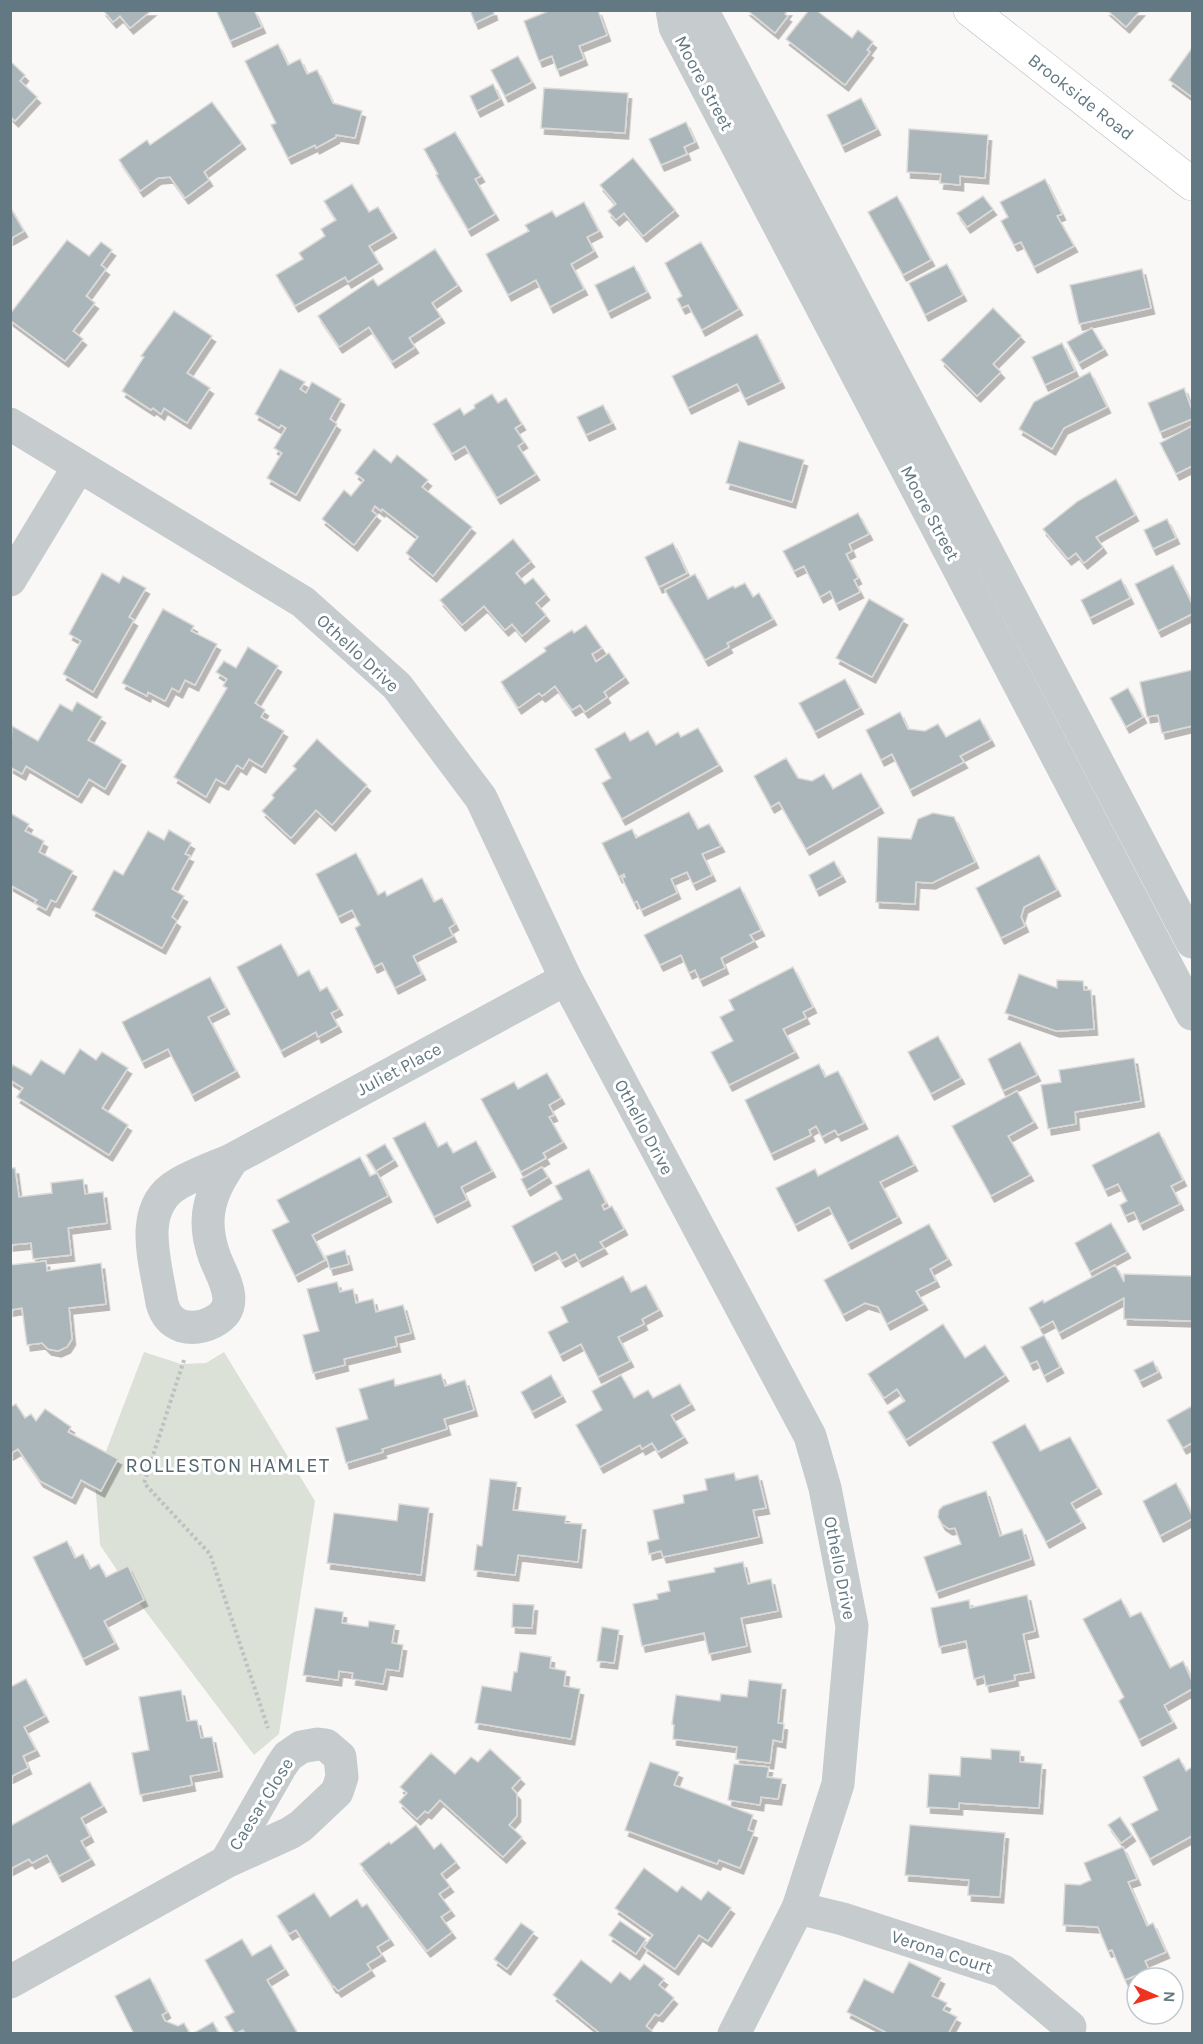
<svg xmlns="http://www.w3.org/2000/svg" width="1203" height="2044" viewBox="0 0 1203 2044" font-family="Karla,sans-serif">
<defs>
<filter id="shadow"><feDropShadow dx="3.5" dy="6" stdDeviation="0" flood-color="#0004"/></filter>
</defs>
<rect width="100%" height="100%" fill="#f9f8f6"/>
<polygon fill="#dbe1d7" points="144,1352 181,1364 206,1363 224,1352 315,1501 279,1734 254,1755 137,1600 100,1545 95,1480"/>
<g fill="#aab6ba" stroke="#dbdad8" stroke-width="1.5" filter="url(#shadow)">
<polygon points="103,10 152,10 130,28 120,16 113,22"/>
<polygon points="216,10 254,10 262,27 230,41"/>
<polygon points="470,10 493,10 494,14 475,23"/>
<polygon points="551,10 598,10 607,35 579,46 584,59 557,70 552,56 539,61 524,21"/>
<polygon points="747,10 788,10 785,14 788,16 775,33"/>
<polygon points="809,10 816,10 852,38 858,30 873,42 867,50 870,52 845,85 786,39"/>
<polygon points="1107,10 1141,10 1126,27"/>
<polygon points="278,44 288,65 300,59 307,74 317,70 333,103 362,111 355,138 336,135 336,137 316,148 315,145 288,158 271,125 276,123 245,61"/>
<polygon points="1192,48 1192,97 1169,80"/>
<polygon points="518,56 532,82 505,96 491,70"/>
<polygon points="10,61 25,75 20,81 37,97 15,121 10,116"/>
<polygon points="493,84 500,99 477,111 470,96"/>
<polygon points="544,88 628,93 625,133 541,128"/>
<polygon points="861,98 877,129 842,146 827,115"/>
<polygon points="212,102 242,143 204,172 209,180 185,198 170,177 158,178 140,191 119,160 147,140 150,145"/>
<polygon points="686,122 695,142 684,147 687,154 661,165 649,139"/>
<polygon points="909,129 988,135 985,178 960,176 960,185 940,183 941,174 907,172"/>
<polygon points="455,132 481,176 475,179 495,214 468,230 436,175 438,174 424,149"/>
<polygon points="633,158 675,210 643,236 624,213 616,220 608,211 616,204 600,185"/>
<polygon points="1045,179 1062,214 1057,216 1074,246 1034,267 1021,242 1014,245 1001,221 1008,217 1000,202"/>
<polygon points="352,184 369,212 378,207 393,232 369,246 379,263 348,282 345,277 295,306 276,275 303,259 299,253 325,236 321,229 336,220 324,201"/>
<polygon points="897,196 931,260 903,275 868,212"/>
<polygon points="983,196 993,209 967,227 957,213"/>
<polygon points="584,202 599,231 587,237 594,251 571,264 584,289 550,307 536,280 508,295 486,254 529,231 525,225 552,211 556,217"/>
<polygon points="10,207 24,231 10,239"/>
<polygon points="67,240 89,256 101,242 112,250 101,265 106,269 86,296 95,303 73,331 83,339 65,361 10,320 10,314"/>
<polygon points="701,242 739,309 702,330 688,305 682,308 677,299 682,296 665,263"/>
<polygon points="435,249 458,285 432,303 441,317 409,338 415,347 392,362 369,327 339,347 318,316 373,279 378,286"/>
<polygon points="947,264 963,295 925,315 909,283"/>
<polygon points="634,266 647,292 608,312 595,285"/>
<polygon points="1142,269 1151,308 1079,324 1070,285"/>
<polygon points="993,308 1021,336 993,364 1001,372 977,396 941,360"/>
<polygon points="174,311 212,336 187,373 210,388 187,423 164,408 161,414 153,408 151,410 122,391 144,357 141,356"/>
<polygon points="1092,328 1104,349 1079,363 1067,342"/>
<polygon points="757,334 781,382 745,399 737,384 688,408 672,376"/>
<polygon points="1062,343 1075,371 1045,385 1032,357"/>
<polygon points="280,369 305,382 300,389 306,393 312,382 341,399 330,419 337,424 296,495 267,478 282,453 274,448 286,428 281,425 279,428 255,414"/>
<polygon points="1090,372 1107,407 1064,428 1052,449 1019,429 1034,402"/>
<polygon points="1184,388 1192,410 1192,419 1160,432 1148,403"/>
<polygon points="492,394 498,403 506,398 522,424 515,428 524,442 518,446 536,474 497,498 465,446 452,454 433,424 460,408 464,415 475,408 474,405"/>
<polygon points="603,405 612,423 586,435 577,417"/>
<polygon points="1192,426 1192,466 1176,474 1160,443"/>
<polygon points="739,441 804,460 792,502 726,483"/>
<polygon points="374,449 391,463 397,455 428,480 422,487 472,527 433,576 406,553 418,537 382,509 381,511 375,506 372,511 377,515 354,545 322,519 344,490 351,496 364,480 355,473"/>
<polygon points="1116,479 1135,515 1096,537 1103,547 1084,563 1076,553 1068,559 1043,529 1078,501"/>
<polygon points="858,513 869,534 849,544 852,551 846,554 858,578 854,580 860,592 836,604 830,591 820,597 804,566 794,571 783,551"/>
<polygon points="1167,519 1176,538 1153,549 1144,530"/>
<polygon points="513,539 531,561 516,573 525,584 533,578 546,594 536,603 546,615 522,636 512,624 505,630 484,606 462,625 440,600"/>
<polygon points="673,543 687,573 659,587 645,557"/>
<polygon points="1173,565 1192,604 1192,614 1158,631 1135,584"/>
<polygon points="102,573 119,583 123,576 146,588 129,617 134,620 93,692 63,674 81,641 69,634"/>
<polygon points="695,574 708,599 733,586 735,588 745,583 753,597 759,593 773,619 727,643 729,647 705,660 665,590"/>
<polygon points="1121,579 1130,598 1090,618 1081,600"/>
<polygon points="869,599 904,619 872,677 836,658"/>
<polygon points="163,609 194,626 191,631 217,644 195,685 185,680 179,692 172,688 165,701 148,692 147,696 122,683"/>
<polygon points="586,625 602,648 592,654 596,662 609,653 625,677 604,692 607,697 585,712 580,705 572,710 555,686 542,696 539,693 518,708 501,682 546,651 544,648 572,630 574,633"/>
<polygon points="248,647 278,666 255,703 265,710 261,717 284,731 262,767 249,759 243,769 237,765 225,784 216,779 206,797 174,777 227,688 223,686 227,679 216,672 224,661 236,668"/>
<polygon points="1192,670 1192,726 1162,733 1158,715 1147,717 1140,682"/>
<polygon points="845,679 860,708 815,732 799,703"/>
<polygon points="1128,688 1143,717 1126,727 1110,698"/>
<polygon points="77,702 102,717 88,740 122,760 105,789 89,779 78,797 26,766 22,774 10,767 12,726 38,741 60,704 72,711"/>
<polygon points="900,712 908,729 925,731 938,724 946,737 980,719 991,740 960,756 964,762 910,790 892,754 881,760 866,730"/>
<polygon points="698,728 719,765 622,819 602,783 611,778 595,749 625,732 630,741 648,731 656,745 678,732 681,737"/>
<polygon points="317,739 367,785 332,825 316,810 291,838 262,811 274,798 272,795 296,769 293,766"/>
<polygon points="786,758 798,778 812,781 824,774 833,789 861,773 880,807 806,849 779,802 771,807 754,776"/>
<polygon points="689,812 698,829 709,824 721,846 702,854 712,875 693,884 687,872 671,879 677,893 641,910 637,901 634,903 622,878 625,877 624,874 619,877 602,843 632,829 636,838"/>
<polygon points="10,813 29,824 25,831 44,841 39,852 73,871 56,902 51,900 46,910 34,903 37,900 10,885"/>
<polygon points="933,813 954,817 975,862 932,883 916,882 915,904 876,902 878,837 911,839 918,819"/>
<polygon points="169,830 191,843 185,854 190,856 172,889 184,896 172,917 177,921 162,948 92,910 114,870 123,875 148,831 164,840"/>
<polygon points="356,853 378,895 385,891 387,896 422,878 434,902 442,898 455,924 449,928 453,936 413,956 422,974 395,988 382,963 374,967 355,928 360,925 352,910 338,917 316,874"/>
<polygon points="1039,855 1057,890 1024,907 1021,917 1025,926 1001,938 976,888"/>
<polygon points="834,861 842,876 816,890 809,875"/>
<polygon points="740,887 761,930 750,935 754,941 721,958 725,968 700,980 695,970 689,973 681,955 660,965 644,935"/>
<polygon points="281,944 298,976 309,970 320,991 327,987 339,1009 331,1013 338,1026 318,1037 316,1032 281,1051 237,967"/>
<polygon points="793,967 813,1007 803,1012 806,1018 783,1029 795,1052 729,1085 711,1052 733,1041 720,1017 734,1010 729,1000"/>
<polygon points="1019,974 1057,988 1057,980 1083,981 1084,990 1091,990 1094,1029 1056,1031 1005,1013"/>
<polygon points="210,977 226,1008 208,1017 236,1071 192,1095 168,1049 142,1062 122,1022"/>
<polygon points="938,1036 961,1078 931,1094 908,1052"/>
<polygon points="1020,1042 1037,1075 1003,1091 988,1059"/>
<polygon points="80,1049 96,1060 102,1052 128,1068 102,1108 128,1125 109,1155 17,1097 23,1088 10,1080 10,1070 13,1065 31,1075 41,1060 64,1074"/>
<polygon points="1134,1058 1141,1101 1075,1112 1076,1124 1048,1129 1041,1085 1061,1082 1059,1070"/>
<polygon points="819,1064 825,1077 838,1071 864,1123 838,1135 835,1130 822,1137 816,1126 809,1130 811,1135 771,1154 745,1100"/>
<polygon points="547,1073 561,1098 549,1105 554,1115 549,1117 563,1142 543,1153 546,1158 521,1172 481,1099 514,1082 518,1089"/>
<polygon points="1017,1091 1034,1122 1008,1136 1030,1175 991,1196 952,1126"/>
<polygon points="425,1122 438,1147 447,1142 453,1153 476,1141 492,1171 461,1187 467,1200 434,1217 393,1138"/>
<polygon points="1159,1132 1183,1180 1171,1186 1180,1204 1140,1224 1134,1212 1125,1216 1120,1205 1127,1201 1118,1184 1105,1190 1092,1165"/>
<polygon points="898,1135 914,1165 880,1182 898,1217 848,1243 829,1207 795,1225 776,1188 815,1169 818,1176"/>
<polygon points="385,1144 394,1160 376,1171 366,1155"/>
<polygon points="360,1157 370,1176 377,1173 388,1196 312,1235 325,1260 295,1276 272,1230 289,1222 277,1200"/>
<polygon points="542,1167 548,1177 527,1190 521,1179"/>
<polygon points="10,1168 15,1168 19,1197 52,1193 51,1183 83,1179 85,1194 103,1192 107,1223 68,1228 71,1255 33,1259 31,1243 10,1245"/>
<polygon points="589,1169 606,1203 602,1205 604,1210 612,1206 624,1229 600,1242 604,1248 579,1261 575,1254 562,1261 556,1252 532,1265 512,1226 562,1199 555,1186"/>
<polygon points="1111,1223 1127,1252 1090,1272 1075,1243"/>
<polygon points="929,1224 948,1259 930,1269 936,1281 916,1291 924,1304 887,1324 878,1307 865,1303 843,1315 824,1280"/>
<polygon points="345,1250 349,1264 330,1269 326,1256"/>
<polygon points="46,1261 47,1271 101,1263 106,1304 69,1308 72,1339 67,1347 58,1351 48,1349 42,1343 27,1345 22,1308 10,1310 10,1265"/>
<polygon points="1115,1265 1124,1282 1124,1274 1192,1276 1192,1321 1124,1319 1124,1298 1059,1333 1053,1321 1040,1328 1029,1308 1043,1300 1044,1303"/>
<polygon points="623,1276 631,1292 646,1285 659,1310 642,1319 644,1324 618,1337 630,1361 598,1377 581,1344 560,1355 548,1332 568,1322 561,1307"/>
<polygon points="337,1282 340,1292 353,1289 356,1303 373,1299 376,1312 403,1305 411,1333 395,1337 397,1346 344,1359 345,1365 313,1373 303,1335 319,1331 307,1289"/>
<polygon points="943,1324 965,1358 985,1345 1005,1375 906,1440 888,1412 905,1401 897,1389 884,1398 868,1374"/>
<polygon points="1044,1335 1060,1367 1044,1376 1037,1361 1030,1364 1021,1347"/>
<polygon points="1153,1361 1158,1372 1140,1381 1134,1370"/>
<polygon points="441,1374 445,1386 465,1380 474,1410 444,1419 447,1429 382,1449 383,1452 346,1463 336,1428 368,1419 359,1389 394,1379 395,1386"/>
<polygon points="551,1375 562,1396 532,1412 521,1392"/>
<polygon points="621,1375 634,1398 648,1390 653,1398 680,1384 691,1404 671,1415 684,1437 658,1452 652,1443 642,1449 640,1445 600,1467 576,1425 602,1410 592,1391"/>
<polygon points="16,1404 25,1418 31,1414 36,1421 45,1409 71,1427 68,1432 118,1459 101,1491 81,1480 72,1498 40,1481 18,1449 10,1454 10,1407"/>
<polygon points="1192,1406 1192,1443 1183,1448 1167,1420"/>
<polygon points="1025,1424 1040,1451 1070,1437 1098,1488 1071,1503 1082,1522 1046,1542 992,1442"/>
<polygon points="734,1473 736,1480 758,1475 766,1508 753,1510 759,1537 663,1557 661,1551 649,1554 647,1542 659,1539 653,1510 684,1503 683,1495 707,1490 705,1479"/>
<polygon points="490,1479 517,1482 513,1510 566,1516 565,1523 582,1524 578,1562 518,1555 515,1575 474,1570 477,1545 482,1546"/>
<polygon points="1176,1483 1192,1515 1192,1519 1160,1536 1143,1501"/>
<polygon points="986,1491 1000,1536 1022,1529 1031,1559 936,1592 924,1557 961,1544 955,1528 949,1529 942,1524 938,1517 939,1510 943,1506"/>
<polygon points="399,1504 429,1508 421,1575 327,1563 334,1513 397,1521"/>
<polygon points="67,1541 75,1558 83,1554 90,1569 99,1564 106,1577 128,1566 144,1600 104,1621 115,1643 83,1659 33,1557"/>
<polygon points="743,1562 748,1584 771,1579 778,1611 741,1618 747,1646 709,1654 704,1633 642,1646 633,1604 658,1599 657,1594 670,1591 668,1581 715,1572 714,1568"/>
<polygon points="1027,1595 1035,1631 1023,1634 1031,1672 1014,1675 1015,1680 986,1686 984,1676 974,1679 966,1641 939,1647 931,1608 969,1600 970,1608"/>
<polygon points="1121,1599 1130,1617 1141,1612 1170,1668 1183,1661 1192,1681 1192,1689 1164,1705 1173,1722 1139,1740 1119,1701 1124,1697 1083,1619"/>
<polygon points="513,1604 534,1605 532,1628 512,1627"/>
<polygon points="315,1608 343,1612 342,1623 368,1627 369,1621 395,1625 392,1643 403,1645 399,1671 386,1669 383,1684 352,1679 353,1673 339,1671 338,1680 303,1675"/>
<polygon points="602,1627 619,1630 614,1663 597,1661"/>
<polygon points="520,1652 551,1657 550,1668 566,1671 564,1686 580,1689 571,1739 475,1723 482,1686 511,1691 514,1672 517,1672"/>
<polygon points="26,1679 45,1716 24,1727 36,1750 23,1756 28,1768 10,1777 10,1687"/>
<polygon points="749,1680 782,1684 778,1723 784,1724 782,1742 773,1740 770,1763 736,1759 737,1747 673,1739 674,1725 672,1724 676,1695 720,1701 721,1694 747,1697"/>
<polygon points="181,1690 187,1721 197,1720 201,1738 212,1737 219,1771 190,1776 192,1785 140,1795 132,1753 149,1750 139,1697"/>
<polygon points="490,1749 521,1778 512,1788 517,1794 517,1816 509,1825 522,1837 503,1857 440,1800 428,1813 425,1811 417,1819 399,1802 407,1793 400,1787 431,1753 455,1774 471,1757 478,1762"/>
<polygon points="991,1749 1020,1751 1020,1762 1042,1764 1039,1808 959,1803 959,1809 927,1807 929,1774 960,1776 961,1757 991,1759"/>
<polygon points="1179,1758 1186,1771 1192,1767 1192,1836 1150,1859 1131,1824 1158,1810 1143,1777"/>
<polygon points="650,1762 679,1772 674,1785 753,1815 748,1830 754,1832 740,1868 719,1860 717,1864 625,1830"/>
<polygon points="734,1764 769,1767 767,1777 782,1779 778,1799 761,1797 760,1805 728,1800"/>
<polygon points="90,1782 103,1806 81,1818 90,1836 81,1841 91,1859 59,1876 47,1855 32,1863 29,1859 10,1869 10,1826"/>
<polygon points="1120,1817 1132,1835 1121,1843 1108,1825"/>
<polygon points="416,1825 434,1849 441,1843 456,1862 441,1874 450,1886 439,1894 451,1910 441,1917 452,1932 427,1951 360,1864 389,1842 391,1844"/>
<polygon points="910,1825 1005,1833 1000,1897 968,1895 969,1880 905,1875"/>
<polygon points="1123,1847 1137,1879 1128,1882 1147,1926 1153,1923 1166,1952 1145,1961 1149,1970 1125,1980 1112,1950 1108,1951 1098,1927 1063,1925 1065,1884 1080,1885 1091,1880 1084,1863"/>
<polygon points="644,1868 677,1892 682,1886 701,1900 708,1891 731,1908 708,1941 699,1935 675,1969 644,1947 653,1935 615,1908"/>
<polygon points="314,1893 330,1917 357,1899 362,1907 367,1904 390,1939 377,1947 382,1955 367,1964 371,1970 338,1991 334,1986 333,1987 296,1930 289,1934 277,1916"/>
<polygon points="620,1921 646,1939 636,1954 609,1935"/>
<polygon points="521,1923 534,1932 507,1969 494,1959"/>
<polygon points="242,1939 252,1956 271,1945 285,1969 267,1980 298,2034 245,2034 243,2030 235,2034 225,2017 234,2012 205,1960"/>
<polygon points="581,1960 611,1983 620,1972 630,1980 644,1964 664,1979 659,1985 674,1998 659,2016 655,2014 646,2026 655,2034 601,2034 553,1995"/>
<polygon points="909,1962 941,1978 932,1996 947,2003 943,2010 957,2017 948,2034 889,2034 847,2012 864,1979 893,1993"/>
<polygon points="150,1978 167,2012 162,2015 165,2021 178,2026 184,2023 190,2034 134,2034 115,1996"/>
<polygon points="213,2022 219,2034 192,2034"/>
</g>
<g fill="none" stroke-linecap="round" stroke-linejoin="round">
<g stroke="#b6bdc1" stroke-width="34">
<g id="secondary">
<path id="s1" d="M970,10l222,174"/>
</g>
</g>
<polyline stroke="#bdc1c3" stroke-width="4" stroke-dasharray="3 3" stroke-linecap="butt" points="184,1360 144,1483 210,1554 268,1728"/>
<g stroke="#c6cbce" stroke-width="33">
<polyline points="672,10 675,27 1192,1014"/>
<polyline points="702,10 1192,942"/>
<polyline points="10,424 303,602 397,686 481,798 566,979 810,1436 825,1488 852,1626 838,1784 798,1908 734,2034"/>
<polyline points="10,580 79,466"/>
<path d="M233,1159c-13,19 -25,39 -25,63 0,12 3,25 7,36 9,22 27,49 -2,64 -10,5 -20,7 -31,4 -12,-4 -17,-12 -20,-23 -6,-39 -26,-95 16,-119 17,-10 37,-17 55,-25l333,-180"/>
<polyline points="798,1908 843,1919 1003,1971 1070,2027"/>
<polyline points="10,1982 226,1862 290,1833 301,1826 337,1792 342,1777 340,1757 326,1745 318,1744 301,1747 288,1756 281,1766 226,1862"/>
</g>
<use href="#secondary" stroke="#fff" stroke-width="33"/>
</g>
<g text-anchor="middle" stroke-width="6" stroke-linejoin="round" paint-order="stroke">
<g font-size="18" fill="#627983" stroke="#fff">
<text transform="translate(704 83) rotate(62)" y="6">Moore Street</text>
<text dy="6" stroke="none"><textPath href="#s1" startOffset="141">Brookside Road</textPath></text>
<text transform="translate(930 513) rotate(62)" y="6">Moore Street</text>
<text transform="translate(358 653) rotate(43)" y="6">Othello Drive</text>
<text transform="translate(399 1069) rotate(-28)" y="6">Juliet Place</text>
<text transform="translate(644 1127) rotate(62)" y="6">Othello Drive</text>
<text transform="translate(840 1568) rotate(79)" y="6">Othello Drive</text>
<text transform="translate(261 1804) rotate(-58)" y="6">Caesar Close</text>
<text transform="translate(942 1952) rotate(18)" y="6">Verona Court</text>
</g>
<g font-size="20" letter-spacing="1.5" fill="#54666d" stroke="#fff">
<text x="228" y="1472">ROLLESTON HAMLET</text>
</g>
</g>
<rect width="1203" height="2044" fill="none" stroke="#627983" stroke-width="24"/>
<g transform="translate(1155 1996) rotate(93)"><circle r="28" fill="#ffffff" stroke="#c0c9cd" stroke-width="1.5"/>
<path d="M0-4.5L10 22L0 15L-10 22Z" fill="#ee3421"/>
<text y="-9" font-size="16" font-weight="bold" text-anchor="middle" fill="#627983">N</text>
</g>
</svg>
